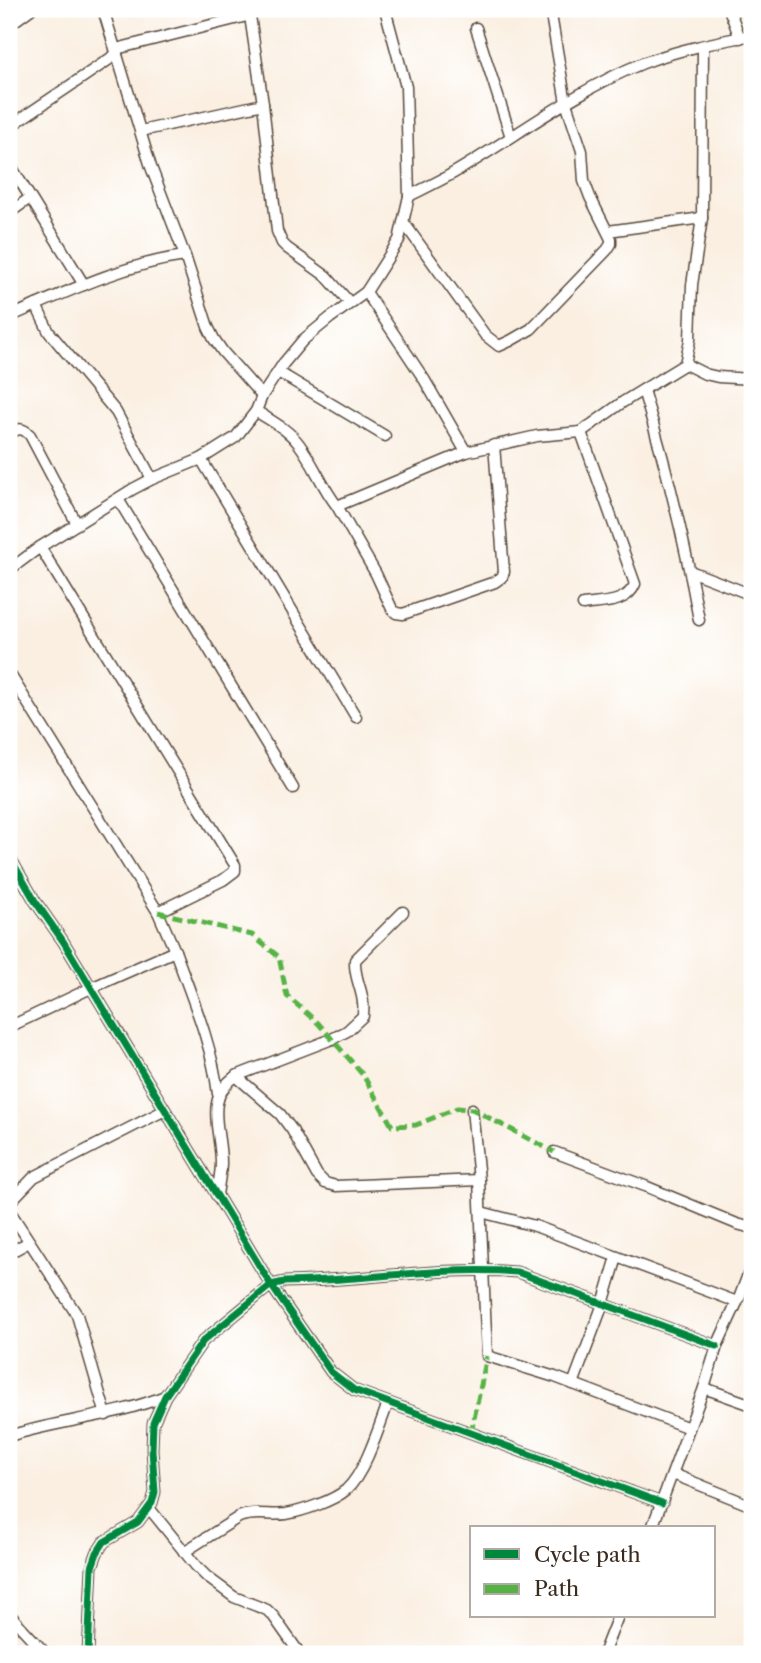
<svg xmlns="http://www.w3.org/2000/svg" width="761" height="1663" viewBox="0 0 761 1663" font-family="'Libre Caslon Text',serif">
<rect width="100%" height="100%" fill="#fff"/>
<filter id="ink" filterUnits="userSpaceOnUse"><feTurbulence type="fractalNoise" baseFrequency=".0143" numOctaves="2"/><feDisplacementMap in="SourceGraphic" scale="14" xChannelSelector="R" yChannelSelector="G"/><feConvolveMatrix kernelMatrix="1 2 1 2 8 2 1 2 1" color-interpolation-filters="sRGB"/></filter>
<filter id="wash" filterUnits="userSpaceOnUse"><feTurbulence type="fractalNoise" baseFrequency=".00686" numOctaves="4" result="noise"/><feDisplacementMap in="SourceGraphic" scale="28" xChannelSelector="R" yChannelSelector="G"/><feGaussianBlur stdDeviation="1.57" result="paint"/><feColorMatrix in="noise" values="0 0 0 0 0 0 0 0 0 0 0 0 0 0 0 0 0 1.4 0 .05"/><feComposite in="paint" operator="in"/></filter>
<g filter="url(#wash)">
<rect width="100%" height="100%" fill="#faefe1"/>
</g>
<g filter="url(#ink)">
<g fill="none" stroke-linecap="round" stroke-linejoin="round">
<g stroke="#58483b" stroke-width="13">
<g id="minor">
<polyline points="103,9 151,167 185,256 208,327 214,339 223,352 262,396"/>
<polyline points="249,9 263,104 277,231 282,243 287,248 326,276 350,303"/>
<polyline points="729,9 740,38"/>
<polyline points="9,25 31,9"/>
<polyline points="476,28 511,137"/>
<polyline points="116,49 251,15"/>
<polyline points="9,127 117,54"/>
<polyline points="141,131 263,104"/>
<polyline points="9,163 84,285"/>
<path d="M409,196c16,-8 33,-16 48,-25 61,-36 119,-81 186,-108 34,-13 74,-21 109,-28"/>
<polyline points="9,213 30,198"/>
<polyline points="404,223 485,335 499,346 510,341 531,329 607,250 611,244 611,239 590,197 584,181 582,151 566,103 550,9"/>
<polyline points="608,231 702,218"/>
<polyline points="366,292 424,379 466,452"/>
<polyline points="36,305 49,332 116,412 152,479"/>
<path d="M9,317c55,-24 115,-53 176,-61"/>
<polyline points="685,364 705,374 718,377 752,379"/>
<polyline points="278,372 385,436"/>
<path d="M643,390c23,75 42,152 56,230"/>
<path d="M256,411c15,10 32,18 43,33 15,20 23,43 38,62l129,-54 71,-16 44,-4 42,-30 62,-38 5,-24 2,-55 10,-67 1,-172"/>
<path d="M581,432l54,152c-8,20 -33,18 -52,21"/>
<path d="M9,434c9,-6 13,-7 21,1l47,89"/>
<polyline points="201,459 356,717"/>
<polyline points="118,499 293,788"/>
<polyline points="337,506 376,574 392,609 396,613 403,614 495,582 502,577 504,572 494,445"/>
<polyline points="40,547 235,865 235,871 223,880 158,912"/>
<polyline points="9,570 40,547 133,489 152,479 201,459 236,437 256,411 262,396 283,364 303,340 330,318 366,292 399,240 409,196 406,87 385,9"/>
<polyline points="690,571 752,595"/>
<polyline points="9,673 158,912 175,951 91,988 9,1027"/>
<polyline points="9,856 35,901 63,941 271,1285 331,1372 354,1390 662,1503"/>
<path d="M175,951c17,47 37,93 43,143"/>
<polyline points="236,1076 280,1114 292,1130 317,1175 325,1183 336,1186 479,1180"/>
<polyline points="472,1109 479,1180 487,1356 555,1377 689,1428"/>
<polyline points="554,1152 645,1186 737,1224 752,1228"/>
<path d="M217,1196c1,-11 4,-22 4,-33 0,-34 -18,-64 15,-87l96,-37 15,-8 16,-15c0,-5 1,-9 0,-13 -1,-15 -9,-25 -8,-43l48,-48"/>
<polyline points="9,1203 34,1177 165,1110"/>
<polyline points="9,1210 77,1315 106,1415"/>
<polyline points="481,1212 535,1226 737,1302"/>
<polyline points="9,1253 29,1242"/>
<polyline points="573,1384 603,1304 617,1257"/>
<polyline points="704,1388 752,1405"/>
<path d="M9,1436c51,-16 105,-19 156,-40"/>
<polyline points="673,1474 752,1506"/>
<polyline points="149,1508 196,1566 207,1577 234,1597 267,1610 274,1617 300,1654"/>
<polyline points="652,1528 704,1388 717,1346 740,1296 752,1264"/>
<path d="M184,1552l55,-35c15,-6 31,-1 47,-3 17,-3 47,-13 60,-24 19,-17 33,-63 42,-87"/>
<polyline points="9,1614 46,1654"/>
<path d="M88,1654l4,-87 5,-14 7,-11 34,-20 14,-19 3,-11 -3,-42 1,-27 12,-27 38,-55 68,-56 13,-3c77,-1 155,-16 233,-10l200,74"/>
<polyline points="603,1654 618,1616"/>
</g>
</g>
<use href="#minor" stroke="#fff" stroke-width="10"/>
<g stroke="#57b245" stroke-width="5" stroke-dasharray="10 5" stroke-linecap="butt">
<polyline points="158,912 252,935 279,957 287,996 318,1023 363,1075 392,1126 416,1125 457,1108 472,1109 554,1152"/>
<polyline points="471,1433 487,1356"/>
</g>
<g stroke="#fff" stroke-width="11">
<g id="cycleway">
<polyline points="9,856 35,901 63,941 271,1285 331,1372 354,1390 662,1503"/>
<path d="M88,1654l4,-87 5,-14 7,-11 34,-20 14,-19 3,-11 -3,-42 1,-27 12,-27 38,-55 68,-56 13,-3c77,-1 155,-16 233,-10l200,74"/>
</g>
</g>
<use href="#cycleway" stroke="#00873e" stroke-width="7"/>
</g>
</g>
<rect width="761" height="1663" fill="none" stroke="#fff" stroke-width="35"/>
<rect x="470" y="1526" width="245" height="91" fill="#ffffff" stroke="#b1aaa5" stroke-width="2"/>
<rect x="484" y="1549" width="35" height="10" fill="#00873e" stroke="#b1aaa5" stroke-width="2"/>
<text x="534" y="1562" font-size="21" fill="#3b2a1e">Cycle path</text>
<rect x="484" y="1584" width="35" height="10" fill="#57b245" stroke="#b1aaa5" stroke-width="2"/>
<text x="534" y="1596" font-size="21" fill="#3b2a1e">Path</text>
</svg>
